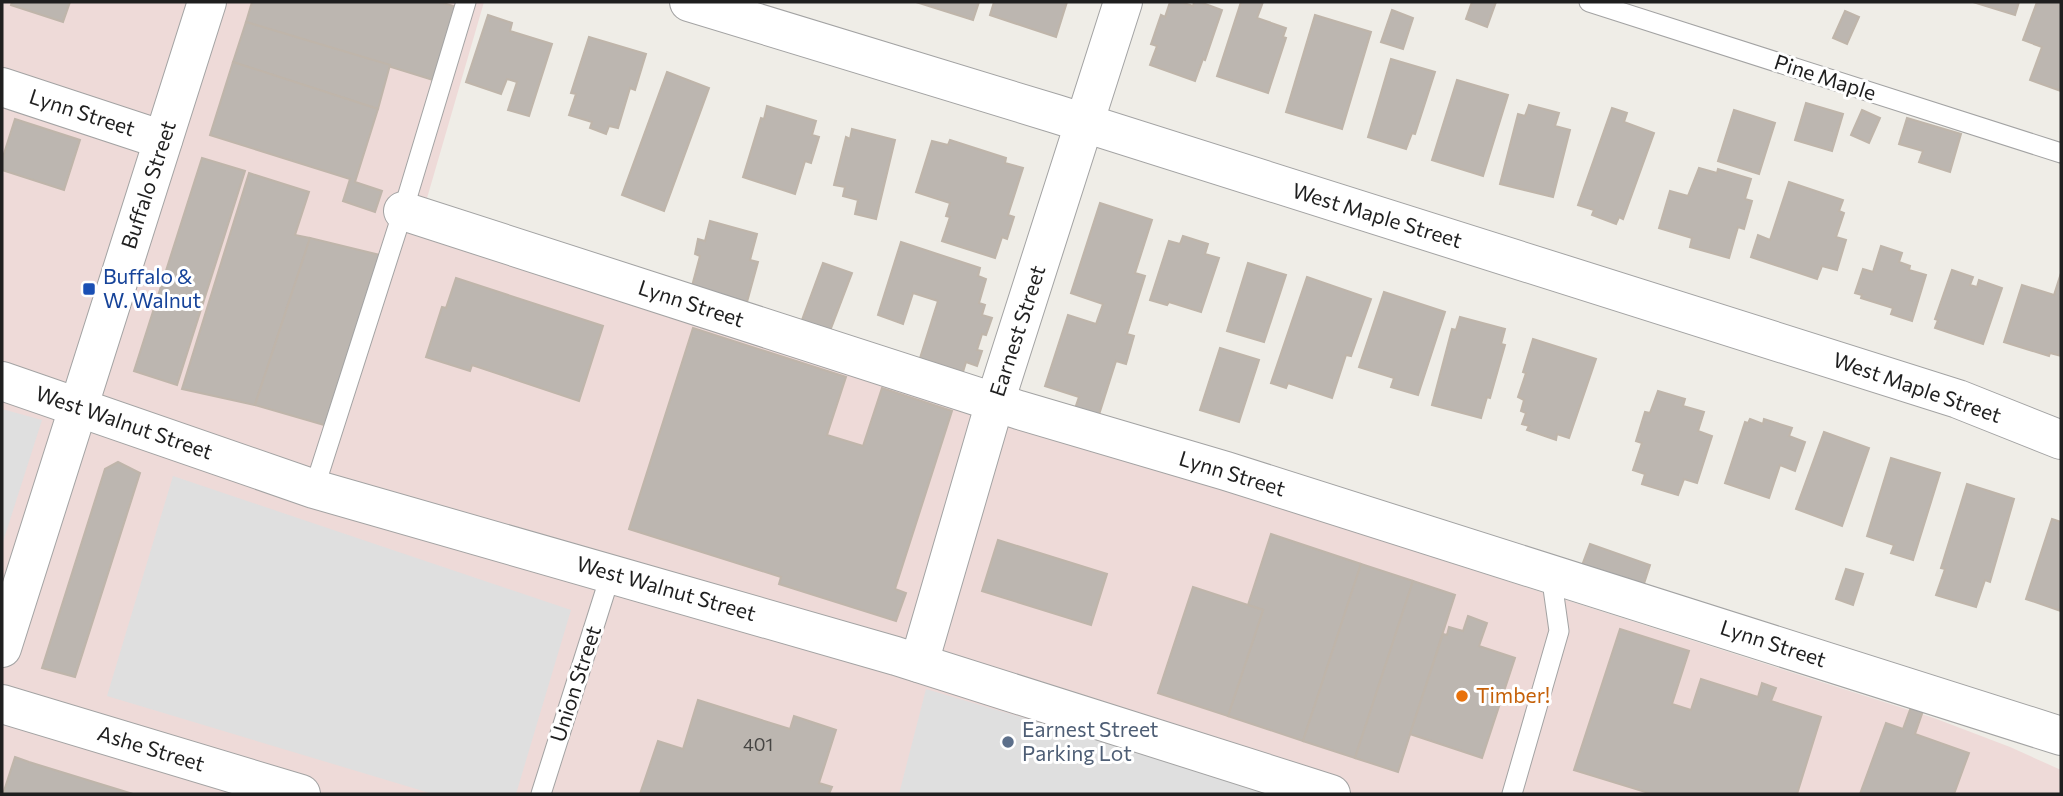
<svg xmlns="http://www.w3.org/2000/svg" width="2063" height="796" viewBox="0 0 2063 796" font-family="Commissioner,sans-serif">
<rect width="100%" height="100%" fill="#efede7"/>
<polygon fill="#eedad8" points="2,2 484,2 416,236 550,274 1934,718 2010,747 2061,770 2061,794 2,794"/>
<g fill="#dfdfdf">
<polygon points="2,409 42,420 2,545"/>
<polygon points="173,476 571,610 516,794 433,794 107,696"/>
<polygon points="926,689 1281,794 899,794"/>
</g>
<g fill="#bcb6b0" stroke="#bfb5aa" stroke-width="2">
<polygon points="12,2 70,2 63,22 11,5"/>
<polygon points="252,2 440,2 456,7 433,80 246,22"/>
<polygon points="916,2 979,2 973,20"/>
<polygon points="994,2 1067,2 1056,37 990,15"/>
<polygon points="1170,2 1181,2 1193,6 1194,2 1200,2 1222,10 1205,60 1203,59 1195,81 1150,65 1157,46 1151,44 1161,15 1165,17"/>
<polygon points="1241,2 1263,2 1257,18 1286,28 1283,37 1286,38 1268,93 1217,76"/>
<polygon points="1472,2 1496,2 1487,27 1466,19"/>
<polygon points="1973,2 2019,2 2015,15"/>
<polygon points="2037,2 2061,2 2061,91 2030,80 2042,47 2023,40"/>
<polygon points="1392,10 1413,18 1403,49 1381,42"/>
<polygon points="1845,11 1859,17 1847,44 1833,38"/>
<polygon points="488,15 512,23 510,31 552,44 529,116 508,110 517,82 507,79 501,94 466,82"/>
<polygon points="1315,15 1371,32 1342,129 1286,112"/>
<polygon points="246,22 390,65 378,109 233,62"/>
<polygon points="589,37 646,54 635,90 630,88 618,128 609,126 606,134 590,128 592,122 569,115 576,94 571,93"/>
<polygon points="1391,59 1435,72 1415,134 1412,133 1406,149 1368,137"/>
<polygon points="233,62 378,109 355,182 382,191 375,212 343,201 350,179 210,135"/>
<polygon points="667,72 709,88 664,211 622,195"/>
<polygon points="1457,80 1508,95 1483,176 1432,160"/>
<polygon points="1806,103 1843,114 1832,151 1795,140"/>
<polygon points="1529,105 1559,113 1555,126 1570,130 1553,197 1500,184 1518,114 1525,116"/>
<polygon points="767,106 816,121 812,135 819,137 811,163 805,161 795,194 743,177 761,118 764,119"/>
<polygon points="1612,108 1627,113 1624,122 1654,133 1623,219 1619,217 1616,224 1592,215 1594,210 1578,205"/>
<polygon points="1734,110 1775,123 1759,174 1718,161"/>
<polygon points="1862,110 1880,118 1869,143 1851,135"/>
<polygon points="1907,118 1961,134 1950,172 1919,162 1923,151 1899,144"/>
<polygon points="15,119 80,140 64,190 2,170 2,160"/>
<polygon points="852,129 895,140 876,219 855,214 858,200 843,196 845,187 834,185 846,137 850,139"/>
<polygon points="950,140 1006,158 1005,163 1023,168 1008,215 1014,217 1007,239 1002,237 995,258 942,241 950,217 946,216 950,203 916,192 932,141 948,145"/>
<polygon points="202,158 245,171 177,385 134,371"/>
<polygon points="1699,168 1717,173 1718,169 1751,179 1745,199 1752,201 1744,229 1738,227 1729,258 1690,247 1692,238 1659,228 1670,191 1688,196"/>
<polygon points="249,173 309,192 295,235 310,238 255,405 182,389"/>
<polygon points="1789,182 1843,200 1839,211 1844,213 1836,237 1846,240 1837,270 1822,266 1817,279 1751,257 1758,235 1770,240"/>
<polygon points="1100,203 1152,220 1135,273 1145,276 1127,334 1134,336 1126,364 1116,361 1097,421 1073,414 1079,397 1045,386 1068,315 1096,324 1103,304 1071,293"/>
<polygon points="710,221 757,234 750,260 758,262 747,302 692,286 700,256 695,254 698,239 705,241"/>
<polygon points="1183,236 1208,244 1205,254 1219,258 1201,312 1169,302 1167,305 1150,300 1169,241 1180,244"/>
<polygon points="310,238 384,256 331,427 255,405"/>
<polygon points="901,242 980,268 978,276 986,279 979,303 985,305 982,315 992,318 986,335 982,334 977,350 982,351 977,366 966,362 963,372 920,358 938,301 913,293 903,324 878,315"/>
<polygon points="1881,246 1902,253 1899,262 1910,266 1909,270 1926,275 1912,321 1891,314 1893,308 1861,298 1862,295 1855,293 1863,269 1873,272"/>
<polygon points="823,263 852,273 830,331 802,320"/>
<polygon points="1248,263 1286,275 1264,342 1227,331"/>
<polygon points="1952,270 1973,277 1970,285 1977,287 1979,280 2002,288 1983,344 1935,328 1938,320 1935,319"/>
<polygon points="2061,273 2061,356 2050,353 2049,356 2004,342 2022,285 2054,295"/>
<polygon points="1307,277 1371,299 1351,356 1346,355 1332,398 1288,383 1286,388 1271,383"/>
<polygon points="456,278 603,326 579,401 472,365 470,371 426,357 442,307 446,308"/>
<polygon points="1384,292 1445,312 1418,395 1391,387 1394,378 1359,367"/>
<polygon points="1460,317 1505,329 1501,344 1505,345 1490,398 1487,397 1481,418 1432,405 1452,329 1456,330"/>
<polygon points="693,328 846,377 827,435 863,446 882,388 952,411 895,589 906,593 896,621 779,584 781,577 629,529"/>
<polygon points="1533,339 1596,359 1569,438 1557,434 1556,440 1527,430 1529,426 1522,424 1526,413 1521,411 1524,400 1518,397 1526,373 1523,372"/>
<polygon points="1220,348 1259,360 1239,422 1200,410"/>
<polygon points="1658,391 1685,399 1683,406 1704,412 1698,431 1712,436 1697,483 1684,479 1678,495 1642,484 1645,474 1633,470 1642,443 1636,441 1645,412 1650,413"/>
<polygon points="1750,419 1763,424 1764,419 1792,428 1789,436 1805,442 1795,471 1780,465 1769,498 1725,483 1745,422 1748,423"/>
<polygon points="1824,432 1869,448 1842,526 1796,509"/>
<polygon points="1891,458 1940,473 1913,560 1891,553 1894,545 1867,536"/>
<polygon points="118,462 140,473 75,677 42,668 105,469"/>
<polygon points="1967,484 2014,499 1990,582 1985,580 1976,607 1936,595 1945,569 1941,568"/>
<polygon points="2052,519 2061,522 2061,611 2026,599"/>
<polygon points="1271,534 1361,564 1303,741 1228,716 1263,610 1248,605"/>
<polygon points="998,540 1107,574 1091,625 982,591"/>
<polygon points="1590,544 1650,565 1641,593 1580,571"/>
<polygon points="1361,564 1413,581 1355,758 1303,741"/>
<polygon points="1846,569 1863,574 1853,605 1836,599"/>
<polygon points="1413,581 1455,595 1398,772 1355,758"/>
<polygon points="1193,587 1263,610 1228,716 1158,693"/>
<polygon points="1468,616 1487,623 1479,646 1515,658 1482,758 1410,734 1443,634 1447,635 1449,627 1463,631"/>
<polygon points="1620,629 1689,651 1672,704 1691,710 1701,679 1758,697 1762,683 1776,688 1771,701 1821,717 1797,794 1652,794 1574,770"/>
<polygon points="698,700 790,729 794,716 836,730 819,783 832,787 829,794 640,794 658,741 683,749"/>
<polygon points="1911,707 1923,711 1915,734 1969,753 1954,794 1860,794 1886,723 1903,729"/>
<polygon points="15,757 29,762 133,794 3,794"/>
</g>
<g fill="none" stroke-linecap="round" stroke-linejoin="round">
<g stroke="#a3a3a3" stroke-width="21">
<g id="lane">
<polyline points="1589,2 2061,153"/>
<polyline points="314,489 403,211 466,2"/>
<polyline points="541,794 611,573"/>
<polyline points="1512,794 1559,631 1551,574"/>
</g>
</g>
<g stroke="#a3a3a3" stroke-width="40">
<g id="street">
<polyline points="689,2 1056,114 1958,399 2061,440"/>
<polyline points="2,87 163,140"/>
<polyline points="403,211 1019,410 1226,471 2061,736"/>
<polyline points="2,381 314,489 896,656 1331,794"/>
<polyline points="2,648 207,2"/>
<polyline points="919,663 995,402 1123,2"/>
<polyline points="2,704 301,794"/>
</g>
</g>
<use href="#lane" stroke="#fff" stroke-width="19"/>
<use href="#street" stroke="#fff" stroke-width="38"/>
</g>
<rect fill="#1a4fb4" stroke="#fff" stroke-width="2.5" x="82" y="282" width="14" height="14" rx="3.5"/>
<circle fill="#e8710a" stroke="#fff" stroke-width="2.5" cx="1462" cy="696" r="7"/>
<circle fill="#5c6f8a" stroke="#fff" stroke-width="2.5" cx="1008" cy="742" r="7"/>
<g text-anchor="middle" stroke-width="6" stroke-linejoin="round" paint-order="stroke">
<g font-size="18" fill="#464543">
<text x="758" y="751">401</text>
</g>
<g font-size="21" fill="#1f1f1f" stroke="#fff">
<text transform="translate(1825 78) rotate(18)" y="7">Pine Maple</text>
<text transform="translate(82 113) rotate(18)" y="7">Lynn Street</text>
<text transform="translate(149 185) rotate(-72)" y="7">Buffalo Street</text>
<text transform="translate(1377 216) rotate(17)" y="7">West Maple Street</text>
<text transform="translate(691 304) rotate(18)" y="7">Lynn Street</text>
<text transform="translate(1018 331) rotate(-72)" y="7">Earnest Street</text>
<text transform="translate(1917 388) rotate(19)" y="7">West Maple Street</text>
<text transform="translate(124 423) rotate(19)" y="7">West Walnut Street</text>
<text transform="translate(1232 474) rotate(17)" y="7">Lynn Street</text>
<text transform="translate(666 589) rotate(16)" y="7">West Walnut Street</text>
<text transform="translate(1773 644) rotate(18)" y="7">Lynn Street</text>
<text transform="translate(576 684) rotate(-72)" y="7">Union Street</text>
<text transform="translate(151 749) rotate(17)" y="7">Ashe Street</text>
</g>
<g font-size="21" fill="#164399" stroke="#fff" text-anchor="start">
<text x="103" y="284">Buffalo &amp;<tspan x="103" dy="24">W. Walnut</tspan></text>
</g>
<g font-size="21" fill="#c56008" stroke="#fff" text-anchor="start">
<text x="1476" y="703">Timber!</text>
</g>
<g font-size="21" fill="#4e5e75" stroke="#fff" text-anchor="start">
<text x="1022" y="737">Earnest Street<tspan x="1022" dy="24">Parking Lot</tspan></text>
</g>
</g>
<rect width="2063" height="796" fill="none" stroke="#1f1f1f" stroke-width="7"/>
</svg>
